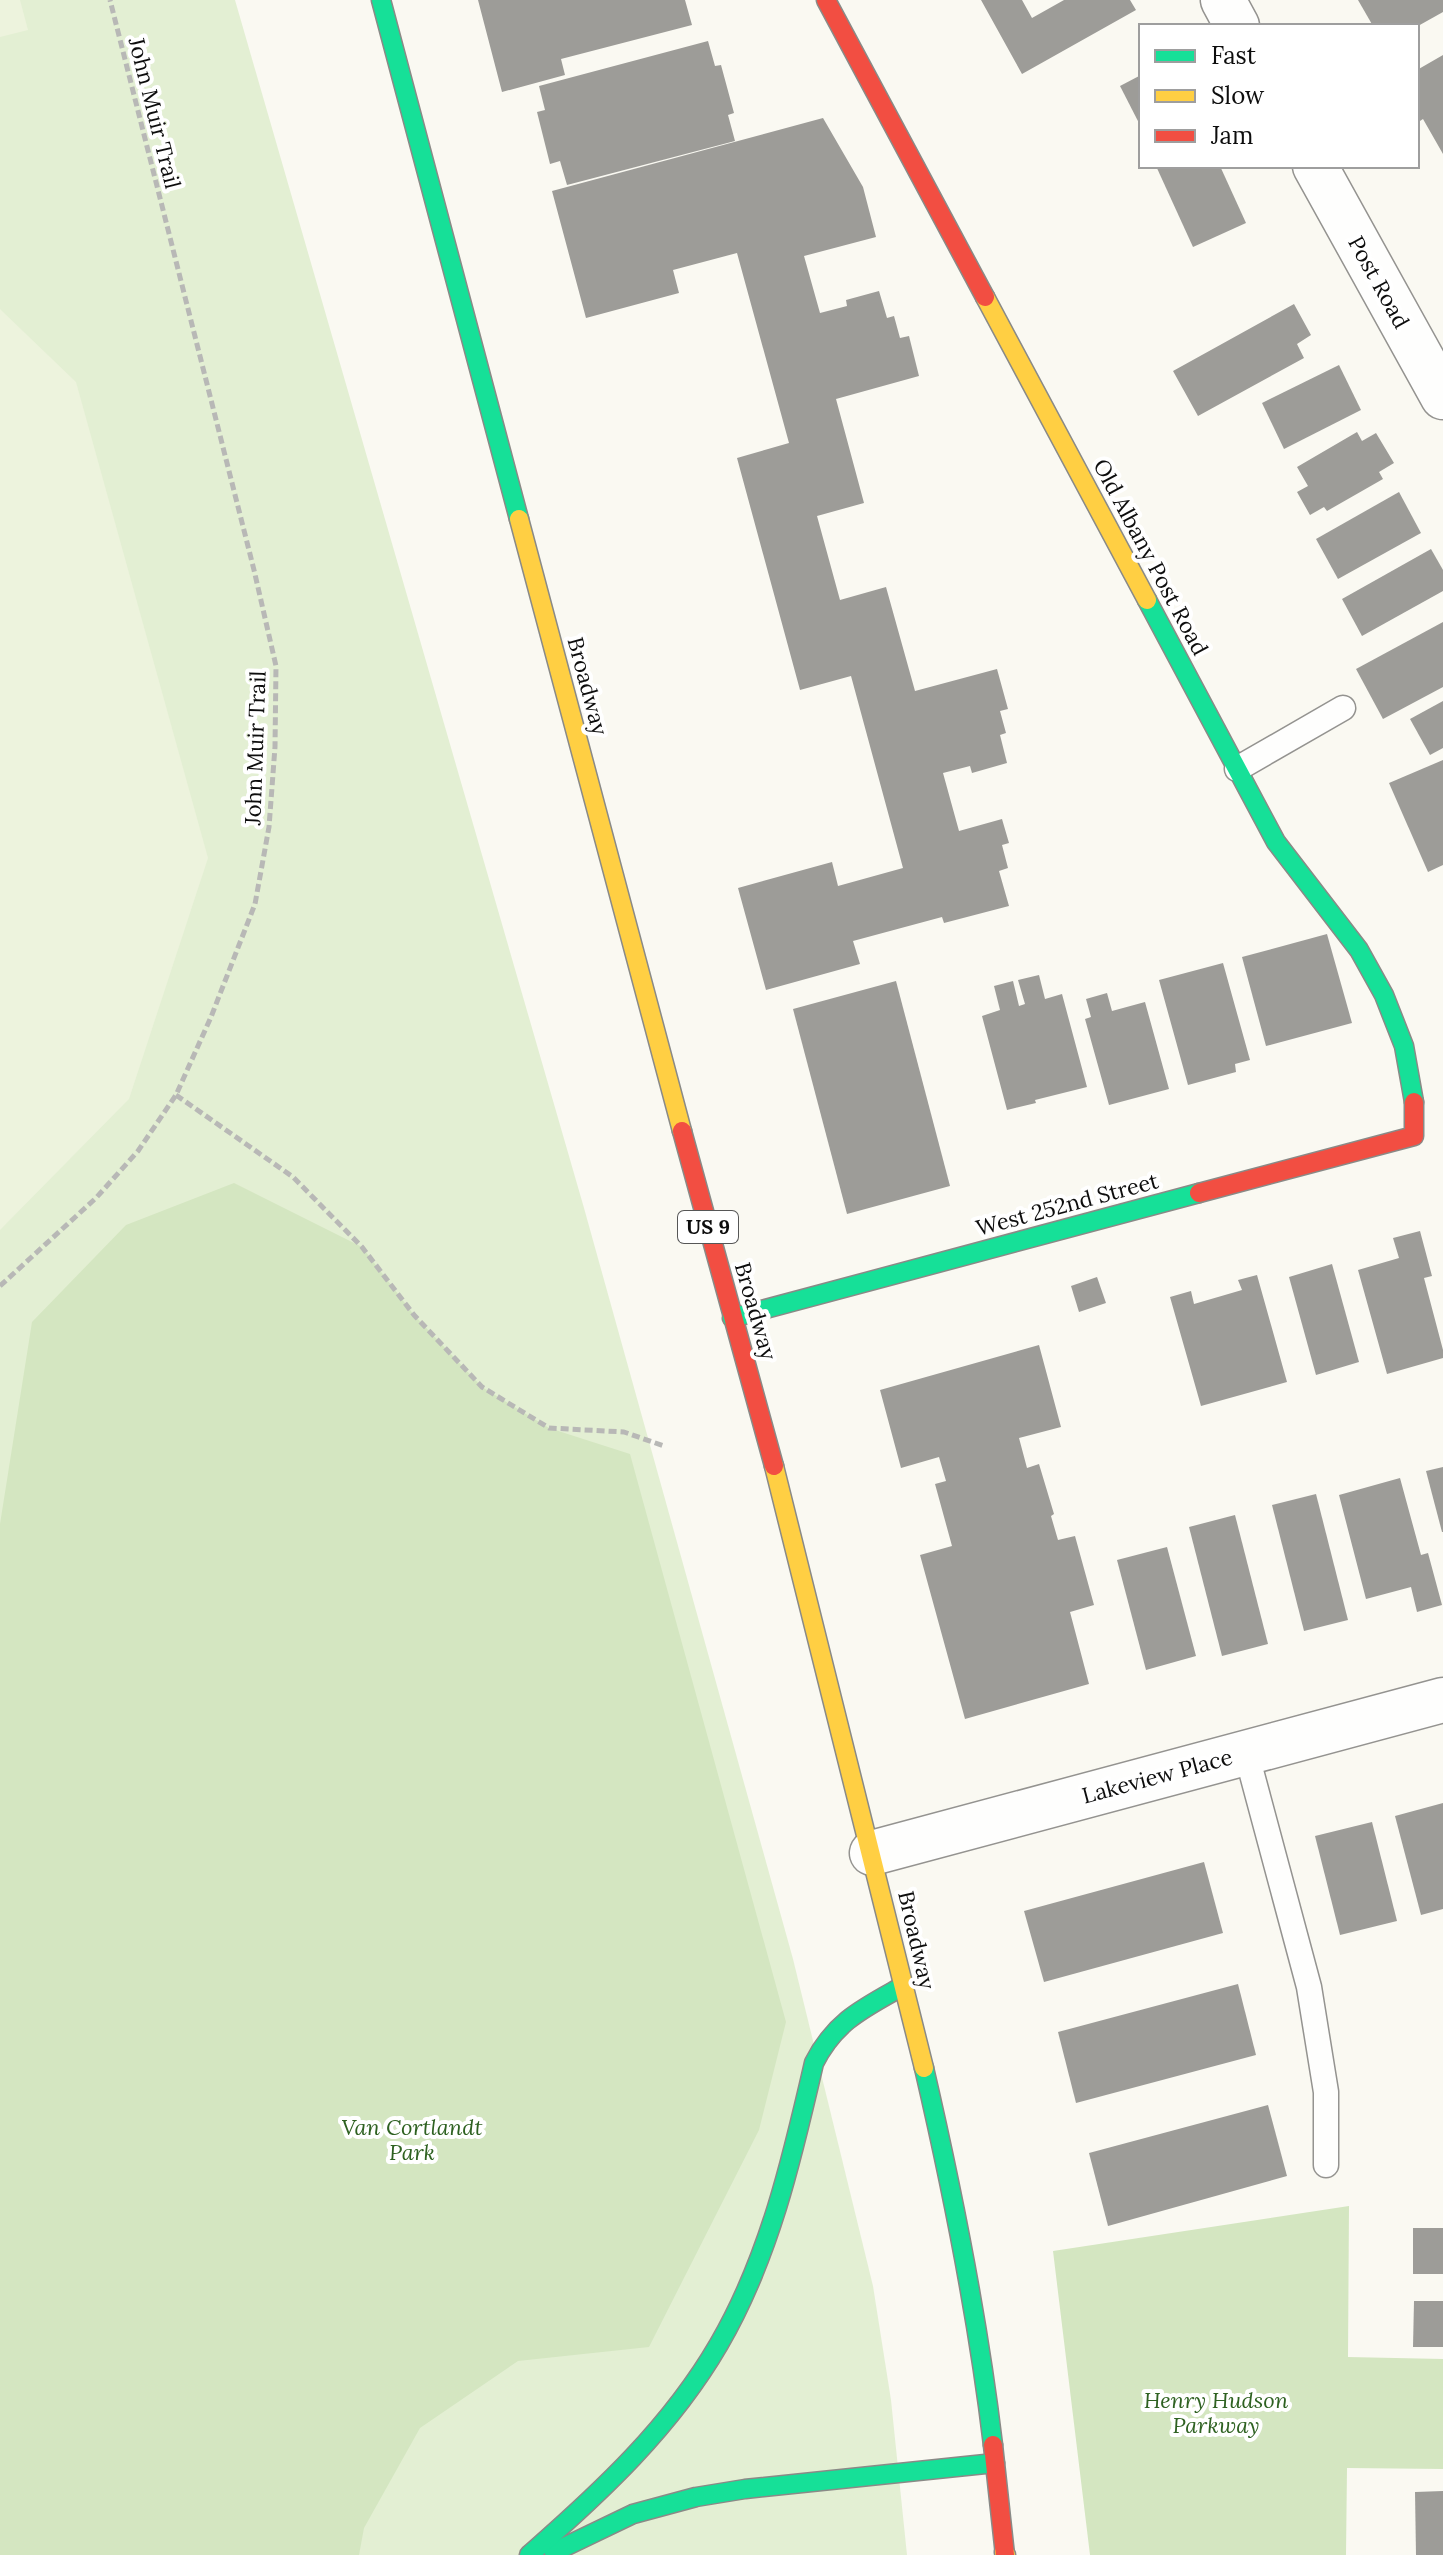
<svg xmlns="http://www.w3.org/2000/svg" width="1443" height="2555" viewBox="0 0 1443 2555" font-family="Lora,serif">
<rect width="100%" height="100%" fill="#faf9f2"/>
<polygon fill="#e3efd3" points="0,0 235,0 584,1208 793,1959 873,2286 891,2400 907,2555 0,2555"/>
<g fill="#d4e6c1">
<polygon points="234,1183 362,1247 414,1315 482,1387 549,1428 630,1454 786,2022 759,2130 649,2347 518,2361 420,2428 364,2528 359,2555 0,2555 0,1524 32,1322 126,1225"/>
<polygon points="1349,2206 1348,2357 1443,2359 1443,2469 1347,2468 1346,2555 1090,2555 1053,2251"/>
</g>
<g fill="#edf3dd">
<polygon points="0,0 20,0 28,30 0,37"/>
<polygon points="0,309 76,382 208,858 129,1099 0,1230"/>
</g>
<g fill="#9d9c98">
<polygon points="478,0 685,0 692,25 561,59 565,75 502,92"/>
<polygon points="981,0 1022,0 1032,18 1064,0 1130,0 1136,10 1022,74"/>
<polygon points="1358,0 1443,0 1443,12 1418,26 1373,26"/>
<polygon points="708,41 715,66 721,65 734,113 728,115 735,141 567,185 560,161 550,164 537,112 545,110 539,86"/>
<polygon points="1443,55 1443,154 1423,119 1420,121 1417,115 1417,70"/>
<polygon points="1141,75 1141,127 1120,86"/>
<polygon points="823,118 863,187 876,237 804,256 820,313 847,306 846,300 879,291 887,318 894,316 900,338 909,336 919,376 836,399 864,503 817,516 840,600 886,587 915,691 997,669 1008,709 1000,711 1006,733 1000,735 1007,763 972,773 970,766 943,773 959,831 1002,819 1009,843 1002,845 1008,868 999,871 1009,906 944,923 942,917 853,941 860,964 766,990 738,888 832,862 838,886 903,868 851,676 800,690 737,458 789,443 737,253 673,270 679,293 586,318 552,191"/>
<polygon points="1156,166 1220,166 1246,223 1193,247"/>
<polygon points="1294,304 1311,335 1297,344 1304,358 1198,416 1173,371"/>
<polygon points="1339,365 1361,410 1284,449 1262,403"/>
<polygon points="1357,432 1362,441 1376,433 1394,463 1379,472 1383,479 1327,511 1324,507 1310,515 1297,492 1308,486 1297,467"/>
<polygon points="1399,492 1421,533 1338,579 1316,539"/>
<polygon points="1431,549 1443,570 1443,591 1362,636 1342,599"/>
<polygon points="1443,622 1443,687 1383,719 1356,669"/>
<polygon points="1443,701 1443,748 1430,755 1410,719"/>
<polygon points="1443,760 1443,865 1428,872 1389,783"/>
<polygon points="1327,934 1352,1023 1266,1046 1242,957"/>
<polygon points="1223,963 1250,1060 1235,1064 1236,1072 1188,1085 1159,980"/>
<polygon points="1039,975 1045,999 1062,994 1087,1087 1035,1100 1036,1103 1007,1110 982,1016 1000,1010 994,986 1013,981 1019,1006 1025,1004 1018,980"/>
<polygon points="896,981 950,1186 847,1214 793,1009"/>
<polygon points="1107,993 1112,1011 1145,1002 1169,1089 1109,1105 1085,1019 1091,1017 1086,999"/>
<polygon points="1420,1231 1432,1276 1424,1278 1443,1350 1443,1358 1387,1374 1358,1270 1399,1258 1393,1238"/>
<polygon points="1332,1264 1359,1362 1316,1375 1289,1277"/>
<polygon points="1257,1275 1287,1382 1201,1406 1170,1297 1191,1291 1194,1304 1242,1290 1238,1280"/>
<polygon points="1097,1277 1106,1303 1079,1312 1071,1286"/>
<polygon points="1039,1345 1061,1427 1019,1438 1027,1468 1039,1464 1054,1514 1051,1516 1058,1540 1075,1536 1094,1605 1070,1612 1089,1684 965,1719 920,1555 952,1546 935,1484 946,1481 939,1457 901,1468 880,1390"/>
<polygon points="1443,1467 1443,1532 1442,1532 1426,1471"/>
<polygon points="1400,1478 1421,1555 1428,1553 1442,1605 1417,1612 1411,1587 1366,1599 1339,1495"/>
<polygon points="1316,1494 1348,1620 1304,1631 1272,1505"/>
<polygon points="1235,1515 1268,1644 1222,1656 1189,1527"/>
<polygon points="1167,1547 1196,1656 1146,1670 1117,1560"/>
<polygon points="1443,1803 1443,1909 1421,1915 1395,1816"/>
<polygon points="1372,1822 1397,1921 1340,1935 1315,1836"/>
<polygon points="1204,1862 1223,1933 1044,1982 1024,1911"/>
<polygon points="1238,1984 1256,2055 1076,2103 1058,2032"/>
<polygon points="1268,2105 1287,2176 1108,2226 1089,2153"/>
<rect x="1413" y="2228" width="30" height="46"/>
<polygon points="1414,2301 1443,2301 1443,2347 1413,2347"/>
<polygon points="1443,2491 1443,2555 1416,2555 1415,2492"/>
</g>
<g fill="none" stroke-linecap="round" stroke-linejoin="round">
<g stroke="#949390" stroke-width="27">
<g id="lane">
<polyline points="1237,769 1343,708"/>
<polyline points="1246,1752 1309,1987 1326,2092 1326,2165"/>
</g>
</g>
<g stroke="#949390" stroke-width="47">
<g id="street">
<polyline points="1223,0 1237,26"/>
<polyline points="1315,166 1443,397"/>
<polyline points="872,1853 1443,1700"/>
</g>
</g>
<g stroke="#8a8a87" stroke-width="21">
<g id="fast">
<polyline points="381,0 519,519"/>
<polyline points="1147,600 1276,842 1359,950 1384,995 1404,1046 1414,1102"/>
<polyline points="732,1318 1199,1193"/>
<path d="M924,2068c29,125 54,250 69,377"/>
<polyline points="554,2552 633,2514 696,2497 745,2489 995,2463"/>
<path d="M529,2555c72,-63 142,-128 190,-211 50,-86 73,-185 95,-281 21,-42 50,-55 89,-77"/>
</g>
</g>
<g stroke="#8a8a87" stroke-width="21">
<g id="slow">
<polyline points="985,297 1147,600"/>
<polyline points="519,519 682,1131"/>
<polyline points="774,1466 924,2068"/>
<polyline points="1004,2552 1006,2555"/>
</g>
</g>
<g stroke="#8a8a87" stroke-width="21">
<g id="jam">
<polyline points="826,0 985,297"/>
<polyline points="682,1131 774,1466"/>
<polyline points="1199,1193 1414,1136 1414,1102"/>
<polyline points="993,2445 1005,2555"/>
</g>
</g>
<g stroke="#b8b8b6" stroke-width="5" stroke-dasharray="8 4" stroke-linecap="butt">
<polyline points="176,1095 293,1177 362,1247 414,1315 482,1387 549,1428 624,1432 664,1446"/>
<polyline points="0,1286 96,1198 138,1151 176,1095 211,1017 255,904 269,827 275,747 276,666 254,570 110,0"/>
</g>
<use href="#lane" stroke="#fefefd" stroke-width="24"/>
<use href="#street" stroke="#fefefd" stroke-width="44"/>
<use href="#fast" stroke="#16e098" stroke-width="18"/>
<use href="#slow" stroke="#ffcf43" stroke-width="18"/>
<use href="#jam" stroke="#f24e42" stroke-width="18"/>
</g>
<g text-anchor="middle" stroke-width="8" stroke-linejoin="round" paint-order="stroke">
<rect fill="#fff" stroke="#565656" stroke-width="2" x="678" y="1211" width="60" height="32" rx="6"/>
<g font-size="20" font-weight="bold" fill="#0d0d0d">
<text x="708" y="1234">US 9</text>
</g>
<g font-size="22" fill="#0d0d0d" stroke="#fff">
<text transform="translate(155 113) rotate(76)" y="8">John Muir Trail</text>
<text transform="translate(1379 282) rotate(61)" y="8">Post Road</text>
<text transform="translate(1151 557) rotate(62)" y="8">Old Albany Post Road</text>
<text transform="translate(588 686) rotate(75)" y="8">Broadway</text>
<text transform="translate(255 748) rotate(-88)" y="8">John Muir Trail</text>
<text transform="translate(1067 1204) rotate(-15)" y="8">West 252nd Street</text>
<text transform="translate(756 1311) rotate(74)" y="8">Broadway</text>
<text transform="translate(1157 1776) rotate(-15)" y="8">Lakeview Place</text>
<text transform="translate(917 1940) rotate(77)" y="8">Broadway</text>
</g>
<g font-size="22" font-style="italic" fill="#2e6121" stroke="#fff">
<text x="412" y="2135">Van Cortlandt<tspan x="412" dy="25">Park</tspan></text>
<text x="1216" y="2408">Henry Hudson<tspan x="1216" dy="25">Parkway</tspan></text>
</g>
</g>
<rect x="1139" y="24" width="280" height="144" fill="#ffffff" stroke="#9e9e9e" stroke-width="2"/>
<rect x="1155" y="50" width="40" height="12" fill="#16e098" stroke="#9e9e9e" stroke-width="2"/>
<text x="1211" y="64" font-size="24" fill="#0d0d0d">Fast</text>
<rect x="1155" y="90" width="40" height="12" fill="#ffcf43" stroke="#9e9e9e" stroke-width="2"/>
<text x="1211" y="104" font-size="24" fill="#0d0d0d">Slow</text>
<rect x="1155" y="130" width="40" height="12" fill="#f24e42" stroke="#9e9e9e" stroke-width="2"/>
<text x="1211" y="144" font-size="24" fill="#0d0d0d">Jam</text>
</svg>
